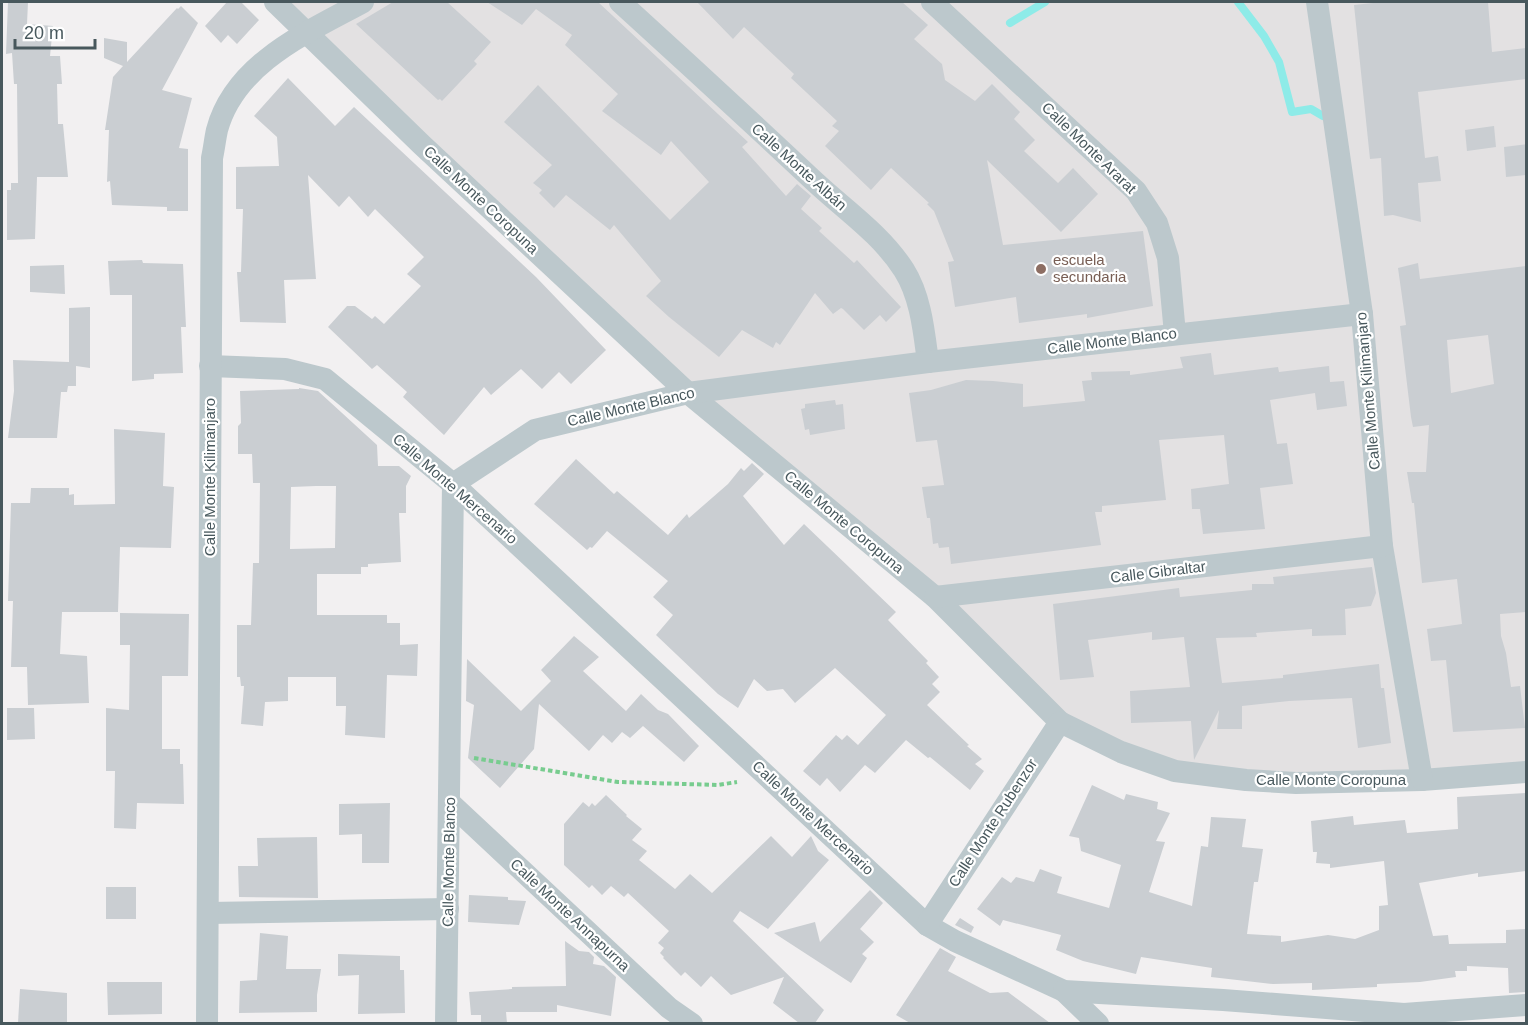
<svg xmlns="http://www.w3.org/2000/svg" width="1528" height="1025" viewBox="0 0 1528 1025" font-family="Arial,sans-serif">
<rect width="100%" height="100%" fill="#f2f0f1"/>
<polygon fill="#e3e1e2" points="275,2 1526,2 1526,772 1246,780 1091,739 688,393"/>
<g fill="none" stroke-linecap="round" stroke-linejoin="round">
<g stroke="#8eebe8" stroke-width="8">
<polyline points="1238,2 1264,36 1279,62 1292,112 1311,109 1323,116"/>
<polyline points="1010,23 1045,2"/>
</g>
</g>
<g fill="#caced2" fill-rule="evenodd">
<polygon points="8,2 28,2 27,24 53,26 50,56 60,56 62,84 57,84 58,124 63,124 68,177 37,177 35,239 7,240 7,190 11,190 11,183 18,183 17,84 14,84 12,53 6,54"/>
<polygon points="227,2 241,2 259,20 237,44 228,35 221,43 205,26"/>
<polygon points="393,2 447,2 491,42 474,61 477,64 442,101 440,99 438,100 356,24"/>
<polygon points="487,2 598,2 748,142 742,147 786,196 797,184 811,196 801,209 822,228 819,231 854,263 857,260 901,307 886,322 880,315 864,330 843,309 841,308 833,314 815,293 780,345 776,342 773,348 742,330 719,357 669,317 646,296 661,281 614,225 610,230 566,195 554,208 539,193 542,190 533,183 552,165 504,122 538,85 670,220 709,182 671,141 661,155 602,111 618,94 565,45 572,35 536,9 522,25"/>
<polygon points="697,2 902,2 928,25 914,39 942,64 945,80 975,101 992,84 1020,112 1014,119 1035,140 1024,151 1058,183 1073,168 1098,194 1061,232 987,160 1003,245 1143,231 1153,306 1087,318 1087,314 1019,323 1016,297 955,307 948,262 954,261 934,211 927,204 929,203 891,168 871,190 825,146 839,131 832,126 837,121 791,78 794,74 744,27 733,39"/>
<polygon points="1382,2 1488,2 1492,52 1527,48 1527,79 1418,92 1425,158 1438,156 1441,181 1418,183 1421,222 1393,215 1384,216 1381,158 1370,159 1354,5"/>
<polygon points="181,6 198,23 162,90 192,98 179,148 188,149 188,211 167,211 167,207 112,205 110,181 107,182 109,130 105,130 113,77 123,66 104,58 104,38 127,42 127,62 177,8 178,9"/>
<polygon points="288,78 335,126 354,107 536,277 606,350 571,384 559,372 542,389 521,369 491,395 484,387 444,435 403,397 407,392 377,365 372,369 328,327 347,306 355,306 372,319 375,316 384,324 421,286 407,274 424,257 375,209 368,217 349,196 339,207 308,175 316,279 284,280 286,323 240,322 237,272 241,272 243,209 236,209 236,167 279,166 277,137 254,116"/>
<polygon points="1494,126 1496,147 1467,151 1465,130"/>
<polygon points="1527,144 1527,175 1506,177 1504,147"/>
<polygon points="142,260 143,263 183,264 186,327 181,327 183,373 154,374 154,379 132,381 132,295 110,295 108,261"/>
<path d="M1418,263l2,16 107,-13v346l-27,2 1,22 5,17 5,34 9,-1 5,42 -72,4 -7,-72 -15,1 -4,-32 35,-5 -5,-45 -35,4 -8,-80h-2l-5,-31h19l3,-47 -16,2 -2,-10 -11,-91 6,-1 -8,-57zM1488,335l6,49 -43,9 -4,-53z"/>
<polygon points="64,265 65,294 30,292 30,266"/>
<polygon points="90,307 90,368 76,366 76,386 68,386 67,392 61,392 57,438 8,438 14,391 13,360 69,362 69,308"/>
<polygon points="1211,353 1214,375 1278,367 1279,372 1329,366 1330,382 1344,381 1347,406 1317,410 1315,393 1270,400 1277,444 1287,443 1293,484 1260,488 1265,529 1203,534 1200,509 1192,509 1191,489 1229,484 1224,435 1159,440 1166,500 1102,506 1102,512 1095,512 1101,545 951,564 949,547 939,548 938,543 933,544 930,518 927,518 922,487 944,485 937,440 916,442 909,393 931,390 966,380 993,381 1023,384 1023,407 1085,401 1082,381 1092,380 1091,372 1130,371 1130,375 1183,368 1180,357"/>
<path d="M299,388l19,3 59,54 1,21h21l12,10 -5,10v27h-7l2,49 -33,2v3h-7v7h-44v41h70v8h13v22l18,-1 -1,32 -30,-1 -2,63 -40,-3 1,-29h-10v-29h-48v24l-23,1 -2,24 -22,-2 3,-38h-3l-1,-9h-3v-52h14l2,-62h6l1,-80h-7l-1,-29h-14v-28l3,-3 -1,-32 59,-2zM316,486h20l-1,62 -45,1 1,-62z"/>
<polygon points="835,400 836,405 843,404 845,429 810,435 809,429 805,430 801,409 805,408 805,404"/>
<polygon points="114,429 165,433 163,486 174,487 171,548 120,547 118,612 62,612 60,654 87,656 89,703 28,705 27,667 11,667 13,601 8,601 11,503 30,503 31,488 69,488 69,495 74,494 74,505 115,504"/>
<polygon points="576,459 614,494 617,491 668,535 687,514 689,518 728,484 741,468 744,471 752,463 764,474 743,496 784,545 804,524 896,612 888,620 928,661 926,663 939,677 932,684 940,692 927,705 969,745 967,746 982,759 975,764 984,771 970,790 930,757 928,758 906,740 875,773 865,765 840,792 827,778 820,786 803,771 836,735 842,740 847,735 858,745 886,715 835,668 795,703 783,689 767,691 754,679 738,708 718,694 656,635 673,615 653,597 668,581 607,531 592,548 590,547 587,550 534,504"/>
<polygon points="1372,567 1376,593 1371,606 1345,609 1346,635 1312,636 1312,629 1256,633 1257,637 1216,638 1222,683 1283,678 1283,675 1379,664 1381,688 1384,688 1391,743 1358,748 1352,698 1289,701 1242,706 1242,729 1217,729 1219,710 1194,760 1191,721 1131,723 1130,691 1190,687 1184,637 1152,640 1152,632 1088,640 1094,677 1060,680 1053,604 1179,588 1180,597 1252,590 1252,584 1274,584 1273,577"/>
<polygon points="120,613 189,614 188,676 162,676 162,749 180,749 180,764 183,764 184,804 137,803 136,829 114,828 115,771 106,771 106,708 129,710 130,645 120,645"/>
<polygon points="574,636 599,657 583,671 626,711 641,694 658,710 668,714 699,746 684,762 643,726 630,738 622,732 612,743 603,735 589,751 539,704 534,749 500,788 468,758 474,705 466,701 467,659 521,711 551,681 541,670"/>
<polygon points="7,708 34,708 35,739 7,740"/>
<polygon points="1092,785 1124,800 1126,794 1158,802 1157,809 1170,813 1156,841 1165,842 1149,892 1192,906 1201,846 1208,847 1211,817 1246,819 1242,847 1263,849 1258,882 1254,882 1247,934 1281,936 1281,942 1328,935 1355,939 1379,930 1379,906 1388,905 1384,861 1330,868 1330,864 1316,863 1317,852 1313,852 1311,821 1353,816 1354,825 1405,820 1407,833 1458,829 1457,797 1527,793 1527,871 1478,877 1478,873 1419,883 1433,936 1448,935 1449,944 1506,943 1506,930 1527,929 1527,992 1509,993 1508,968 1467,966 1467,971 1455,971 1456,977 1420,982 1377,984 1377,987 1312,990 1312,983 1273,984 1211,977 1212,968 1141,957 1136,974 1083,961 1056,950 1061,935 1003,920 1000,926 977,909 1002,877 1011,883 1016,877 1034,882 1040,869 1062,877 1057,893 1109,908 1121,865 1081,851 1079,838 1069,836"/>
<polygon points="606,795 627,815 626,816 642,829 632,840 647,851 639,860 675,889 690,874 712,893 771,836 792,857 811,836 818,851 829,860 768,929 740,911 733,921 824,1010 815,1023 799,1023 773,1003 784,977 731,995 711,976 701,987 685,972 681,976 663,958 664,957 660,953 664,948 658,943 669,931 628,893 624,897 611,886 602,895 592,885 589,888 564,865 564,824 583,802 589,807 592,803 595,806"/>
<polygon points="390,803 389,863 362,863 362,834 339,835 339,804"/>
<polygon points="317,837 318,898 239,897 238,866 258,866 257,838"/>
<rect x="106" y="887" width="30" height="32"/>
<polygon points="870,890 883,903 860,929 874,942 862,954 867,958 851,983 774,933 815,922 820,942"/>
<polygon points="469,895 508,897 508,900 526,901 519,925 468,922"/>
<polygon points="960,918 974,927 971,933 955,925"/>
<polygon points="260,933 288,936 286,969 321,969 317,995 317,1012 239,1013 240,981 257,980"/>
<polygon points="565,941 579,951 589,952 594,957 593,964 604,966 616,977 611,1016 557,1005 557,1012 506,1012 507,1023 481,1023 481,1015 471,1015 469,992 512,989 512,987 566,986"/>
<polygon points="940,948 956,957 948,971 990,993 1008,992 1050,1023 910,1023 896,1015"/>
<polygon points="338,954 400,956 400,970 404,970 405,1013 358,1014 359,975 338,976"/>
<polygon points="107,982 162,982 162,1014 108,1015"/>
<polygon points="20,989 67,993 67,1023 18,1023"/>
</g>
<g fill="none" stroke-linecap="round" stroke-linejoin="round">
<polyline stroke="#78cc8f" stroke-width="4" stroke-dasharray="4.5 3" stroke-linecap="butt" points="474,758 618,782 718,785 737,782"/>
<g stroke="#bcc8cc" stroke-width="22">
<polyline points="275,2 422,145 688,393 935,597 1060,722 1121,752 1175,771 1246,780 1296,783 1422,780 1526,772"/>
<path d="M620,2c65,59 130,119 194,179 31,29 67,53 90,89 17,27 20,62 24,92"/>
<polyline points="932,2 1136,191 1157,223 1168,258 1175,334"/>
<polyline points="1317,2 1362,314 1382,546 1422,780"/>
<polyline points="210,366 285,369 325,379 453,484 927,925 955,941 1064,991 1223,1000 1404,1014 1526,1005"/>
<polyline points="935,597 1382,546"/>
<polyline points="450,803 669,1008 692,1024"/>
<polyline points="208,913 448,909"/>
<polyline points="927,925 1060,722"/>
<polyline points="1064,991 1098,1024"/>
<path d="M207,1024l5,-866c2,-9 3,-19 5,-28 18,-67 91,-98 146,-128"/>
<polyline points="446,1024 453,484 535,430 688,393 928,362 1362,314"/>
</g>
</g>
<circle fill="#8d6e63" stroke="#fff" stroke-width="2" cx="1041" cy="269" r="6"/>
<g text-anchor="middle" stroke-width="4.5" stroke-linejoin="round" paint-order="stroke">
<g font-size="15" fill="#48585d" stroke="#fff">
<text transform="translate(1089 148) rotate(44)" y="5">Calle Monte Ararat</text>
<text transform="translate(799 167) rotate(42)" y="5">Calle Monte Albán</text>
<text transform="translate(481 200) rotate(43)" y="5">Calle Monte Coropuna</text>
<text transform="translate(1112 341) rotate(-7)" y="5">Calle Monte Blanco</text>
<text transform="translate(1368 391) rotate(-95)" y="5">Calle Monte Kilimanjaro</text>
<text transform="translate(631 407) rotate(-13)" y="5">Calle Monte Blanco</text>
<text transform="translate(210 477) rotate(-90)" y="5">Calle Monte Kilimanjaro</text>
<text transform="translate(455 489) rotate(41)" y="5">Calle Monte Mercenario</text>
<text transform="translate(844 522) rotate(40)" y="5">Calle Monte Coropuna</text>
<text transform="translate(1158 572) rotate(-7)" y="5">Calle Gibraltar</text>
<text x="1331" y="785">Calle Monte Coropuna</text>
<text transform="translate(813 818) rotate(43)" y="5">Calle Monte Mercenario</text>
<text transform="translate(993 823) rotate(-57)" y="5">Calle Monte Rubenzor</text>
<text transform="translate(449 862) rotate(-89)" y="5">Calle Monte Blanco</text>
<text transform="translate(570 915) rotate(43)" y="5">Calle Monte Annapurna</text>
</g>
<g font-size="15" fill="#785e54" stroke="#fff" text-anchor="start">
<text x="1053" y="265">escuela<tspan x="1053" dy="17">secundaria</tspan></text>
</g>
</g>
<rect width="1528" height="1025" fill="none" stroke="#48585d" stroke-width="6"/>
<path d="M15 39v9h80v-9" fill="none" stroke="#48585d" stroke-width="3"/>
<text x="24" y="39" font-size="18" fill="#48585d" stroke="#ffffff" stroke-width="4.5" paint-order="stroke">20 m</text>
</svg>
